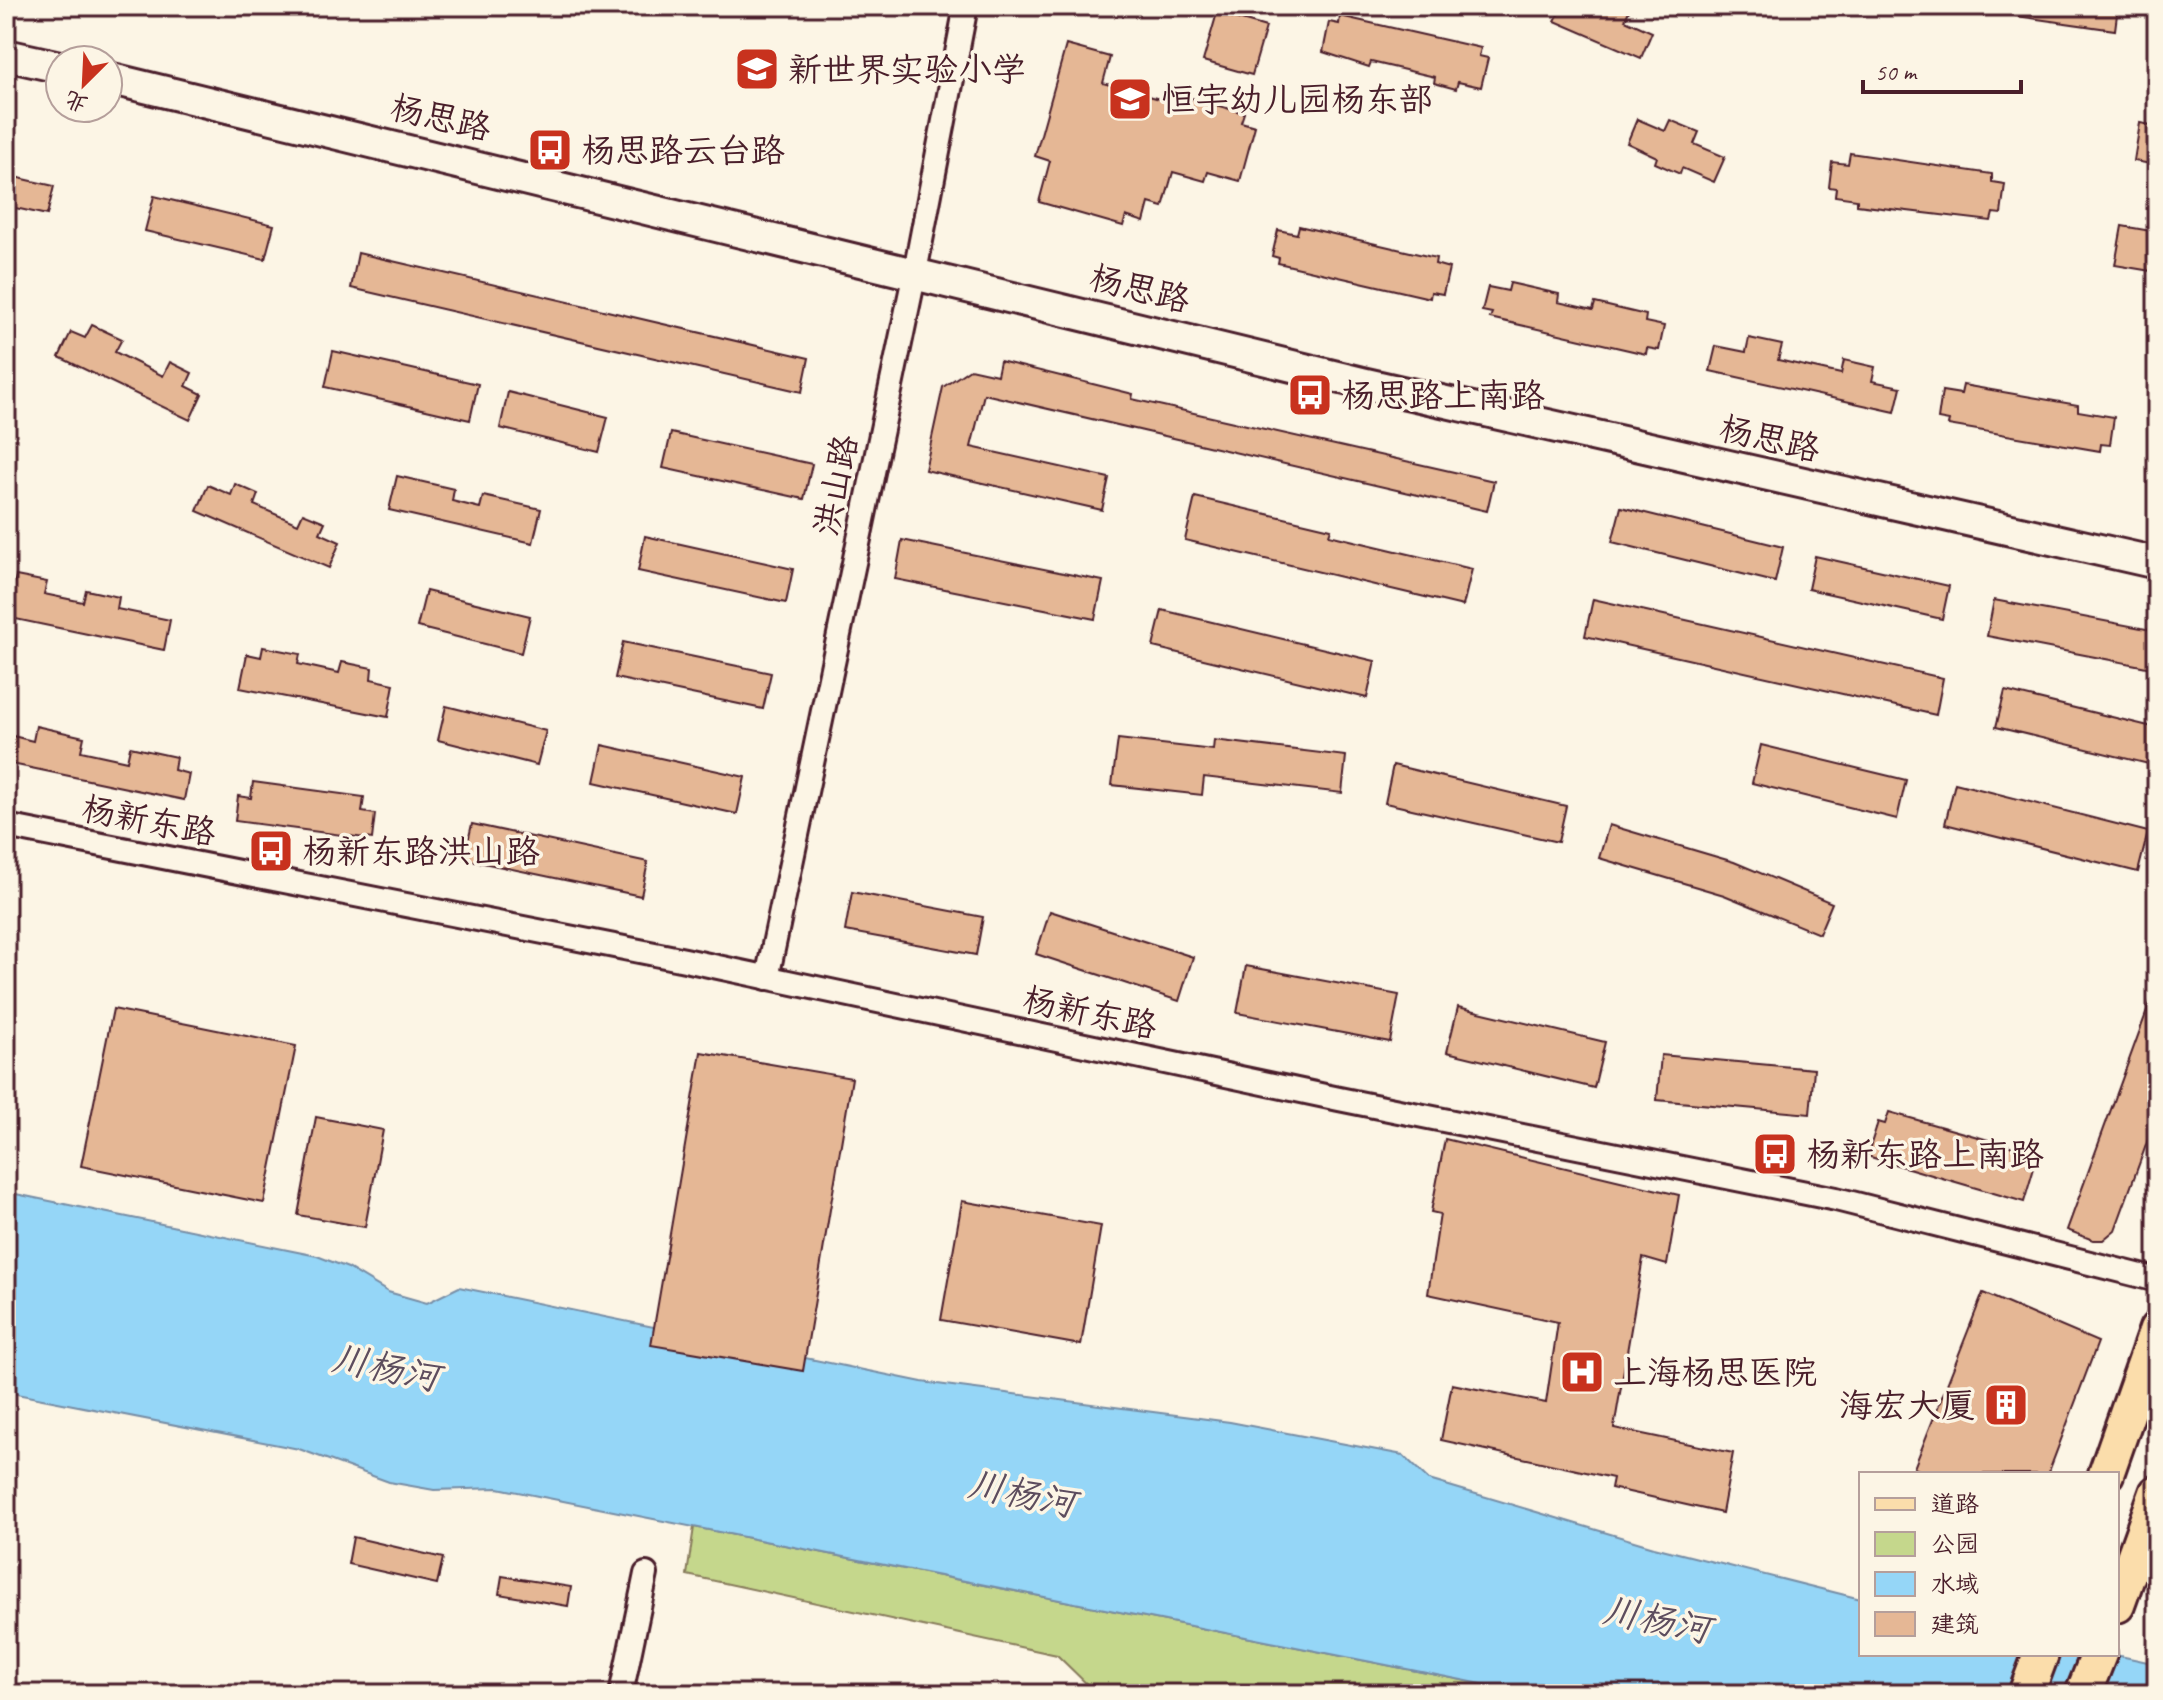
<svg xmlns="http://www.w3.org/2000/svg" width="2163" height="1700" viewBox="0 0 2163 1700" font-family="Caveat,'LXGW WenKai TC',sans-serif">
<rect width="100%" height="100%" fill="#fcf5e5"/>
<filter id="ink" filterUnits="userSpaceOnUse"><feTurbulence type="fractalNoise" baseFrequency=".0125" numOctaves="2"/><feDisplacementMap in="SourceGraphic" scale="16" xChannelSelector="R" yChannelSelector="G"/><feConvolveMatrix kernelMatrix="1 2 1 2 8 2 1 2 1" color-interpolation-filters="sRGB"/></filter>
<g filter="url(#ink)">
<polygon fill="#c5d78c" stroke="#887b5c" stroke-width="2" points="694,1527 1532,1694 1097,1694 1057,1655 687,1575"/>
<polygon fill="#95d6f7" stroke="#778da5" stroke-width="2" points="6,1192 317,1256 348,1268 388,1292 427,1303 459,1287 922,1382 1230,1422 1403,1455 1429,1480 1654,1547 1861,1599 1861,1654 2111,1654 2157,1664 2157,1694 1532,1694 498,1488 434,1490 389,1482 299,1449 6,1392"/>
<g fill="#e5b795" stroke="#4a1f2b" stroke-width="2">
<polygon points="1562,6 1631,6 1625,20 1652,32 1641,58 1555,21"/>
<polygon points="2017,6 2118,6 2115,30 2016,16"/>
<polygon points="1217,13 1266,27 1252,75 1203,61"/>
<polygon points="1340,16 1481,48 1479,56 1488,58 1481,87 1458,82 1456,89 1434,83 1435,77 1371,62 1369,67 1323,52 1329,22 1339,24"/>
<polygon points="1066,45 1110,57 1103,83 1188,107 1191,98 1244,113 1241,122 1255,126 1240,181 1208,172 1205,181 1173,172 1163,207 1149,203 1144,222 1126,216 1123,226 1039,202 1050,161 1035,156"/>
<polygon points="1637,119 1665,131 1670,120 1699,132 1694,144 1725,157 1714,182 1682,168 1680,174 1655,163 1657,157 1627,143"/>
<polygon points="2140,123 2157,126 2157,165 2134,161"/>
<polygon points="1850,153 1992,174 1992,182 2005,184 2001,214 1993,213 1991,221 1857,205 1857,199 1835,196 1836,188 1829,187 1832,162 1848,164"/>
<polygon points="6,175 54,186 47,215 6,206"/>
<polygon points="154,196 274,225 265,259 145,231"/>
<polygon points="1299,226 1436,258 1435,264 1449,268 1443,294 1431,292 1430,298 1278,263 1279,258 1272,256 1278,230 1297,234"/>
<polygon points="2122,226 2157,232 2157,272 2115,265"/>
<polygon points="358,253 809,358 802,392 351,288"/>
<polygon points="1510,283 1559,294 1558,302 1593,310 1595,303 1646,315 1645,322 1664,326 1659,350 1647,348 1646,354 1490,318 1492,313 1482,311 1488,287 1508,291"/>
<polygon points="92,325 122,339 115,352 163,376 170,362 192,373 186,386 202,394 190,420 59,357 71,332 85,338"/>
<polygon points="1749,338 1782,345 1778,360 1841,374 1844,360 1875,367 1872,381 1901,387 1895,412 1710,371 1716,346 1746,352"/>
<polygon points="333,351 478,384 470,420 325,387"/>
<polygon points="1000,361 1133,394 1132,399 1494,481 1487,511 984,394 971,447 1109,478 1102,510 925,470 943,387 970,369 997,375"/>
<polygon points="1963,385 2078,405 2078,411 2114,417 2110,445 2101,444 2100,451 1948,425 1949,421 1938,419 1942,391 1961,394"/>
<polygon points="508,392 608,417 599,452 500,428"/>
<polygon points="671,433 812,464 804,499 663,468"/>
<polygon points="397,476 454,489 452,501 480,508 483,496 541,509 533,543 389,510"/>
<polygon points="235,484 258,494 254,505 298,524 303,513 325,522 320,533 340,542 329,568 197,511 208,485 231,495"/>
<polygon points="1195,497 1331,529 1329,535 1472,569 1463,606 1185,540"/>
<polygon points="1621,507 1783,547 1775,582 1612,542"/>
<polygon points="645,536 793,569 786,603 638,571"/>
<polygon points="902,540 1103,581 1095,619 895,579"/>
<polygon points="1815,556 1949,586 1942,619 1808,589"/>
<polygon points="16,576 47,582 44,594 83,602 86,590 119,597 117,609 170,620 164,650 6,617 6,586 13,588"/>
<polygon points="426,591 530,616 521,653 417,627"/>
<polygon points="1593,599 1943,678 1936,715 1585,636"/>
<polygon points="1994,600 2157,631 2157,669 1987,636"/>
<polygon points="1162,610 1375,661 1367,698 1153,647"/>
<polygon points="623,642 771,673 763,709 615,678"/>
<polygon points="263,647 300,654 298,664 339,673 342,662 372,668 371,679 394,684 388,717 240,688 247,654 261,657"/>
<polygon points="2005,691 2157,728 2157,766 1996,727"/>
<polygon points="446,706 546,731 537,765 438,740"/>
<polygon points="36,726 84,737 81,751 127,761 130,747 176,757 174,770 189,774 184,800 7,763 13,736 33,741"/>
<polygon points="1118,739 1213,750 1214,740 1346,756 1342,793 1204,777 1202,795 1112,785"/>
<polygon points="602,745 745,777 737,814 594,782"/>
<polygon points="1761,745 1906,780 1897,819 1752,783"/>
<polygon points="1393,765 1566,806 1558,842 1385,803"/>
<polygon points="253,782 364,797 362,812 375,814 372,839 235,821 238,796 251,798"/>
<polygon points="1955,783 2148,832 2138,872 1945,824"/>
<polygon points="472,824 648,862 641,896 464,859"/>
<polygon points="1609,825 1734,862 1832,903 1819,934 1724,895 1599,858"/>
<polygon points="852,892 983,917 976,955 845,931"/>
<polygon points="1050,911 1193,957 1179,1001 1036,954"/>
<polygon points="1246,966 1399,995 1390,1042 1237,1013"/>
<polygon points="2155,989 2157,1115 2115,1230 2103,1240 2093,1240 2067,1230"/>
<polygon points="1458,1007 1605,1042 1594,1088 1447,1052"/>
<polygon points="113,1009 296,1046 264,1203 81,1166"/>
<polygon points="701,1052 852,1078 803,1371 651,1345"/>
<polygon points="1661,1055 1814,1069 1810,1114 1657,1100"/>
<polygon points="1889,1112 2031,1152 2027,1165 2034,1168 2024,1202 1867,1156 1878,1122 1885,1124"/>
<polygon points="316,1117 383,1130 365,1227 298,1215"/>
<polygon points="1445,1139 1679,1195 1667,1265 1643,1258 1614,1428 1733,1453 1722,1513 1611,1488 1613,1478 1441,1440 1452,1384 1546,1403 1558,1322 1428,1294 1440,1214 1431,1212"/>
<polygon points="962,1201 1101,1226 1081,1345 941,1320"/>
<polygon points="1983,1293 2098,1342 2048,1474 1928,1474 1914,1468"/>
<polygon points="353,1537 443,1558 437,1584 348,1564"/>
<polygon points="502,1576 571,1587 568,1606 499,1594"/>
</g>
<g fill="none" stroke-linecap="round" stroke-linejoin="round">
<g stroke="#4a1f2b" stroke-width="28">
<g id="street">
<polyline points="6,826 685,960 1339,1099 1836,1199 2157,1280"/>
<polyline points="767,978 915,272 966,6"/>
<polyline points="621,1694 646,1574"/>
</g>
</g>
<g stroke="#4a1f2b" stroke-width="36">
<g id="secondary">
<polyline points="6,55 60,67"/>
<polyline points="108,78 1362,383 2157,563"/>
</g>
</g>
<g stroke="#4a1f2b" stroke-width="40">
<g id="primary">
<polyline points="2106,1474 2157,1329"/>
<polyline points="2117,1605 2157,1493"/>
<polyline points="2026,1694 2041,1654"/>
<polyline points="2083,1694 2099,1654"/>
</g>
</g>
<use href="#street" stroke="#fcf5e5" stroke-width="22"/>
<use href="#secondary" stroke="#fcf5e5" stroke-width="30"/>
<use href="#primary" stroke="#fbddab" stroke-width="34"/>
</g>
</g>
<defs>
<g id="school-square" transform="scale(2.3)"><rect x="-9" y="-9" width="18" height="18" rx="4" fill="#c8321e" stroke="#fcf5e5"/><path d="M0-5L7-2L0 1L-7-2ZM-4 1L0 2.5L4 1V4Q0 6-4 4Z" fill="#fff"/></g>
<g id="bus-square" transform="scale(2.3)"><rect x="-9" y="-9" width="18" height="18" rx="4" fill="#c8321e" stroke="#fcf5e5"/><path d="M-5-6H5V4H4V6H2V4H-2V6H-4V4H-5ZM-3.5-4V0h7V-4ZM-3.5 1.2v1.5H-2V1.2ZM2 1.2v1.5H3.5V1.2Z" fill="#fff"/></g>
<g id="hospital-square" transform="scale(2.3)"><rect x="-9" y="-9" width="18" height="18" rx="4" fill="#c8321e" stroke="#fcf5e5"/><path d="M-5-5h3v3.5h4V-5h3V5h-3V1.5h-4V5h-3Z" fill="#fff"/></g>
<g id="building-square" transform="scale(2.3)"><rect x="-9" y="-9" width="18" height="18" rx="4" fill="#c8321e" stroke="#fcf5e5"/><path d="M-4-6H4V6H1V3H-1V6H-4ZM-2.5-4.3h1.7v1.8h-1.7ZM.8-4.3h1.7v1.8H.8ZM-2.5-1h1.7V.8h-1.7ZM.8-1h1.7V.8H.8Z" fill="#fff"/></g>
</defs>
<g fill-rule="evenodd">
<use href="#school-square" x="757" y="69"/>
<use href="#school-square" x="1130" y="99"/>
<use href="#bus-square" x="550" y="150"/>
<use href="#bus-square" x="1310" y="395"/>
<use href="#bus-square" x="271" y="851"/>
<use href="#bus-square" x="1775" y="1154"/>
<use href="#hospital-square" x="1582" y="1372"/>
<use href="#building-square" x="2006" y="1405"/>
</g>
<g text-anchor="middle" stroke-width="7" stroke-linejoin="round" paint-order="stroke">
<g font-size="34" fill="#4a1f2b" stroke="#fcf5e5" text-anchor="start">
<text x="788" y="81">新世界实验小学</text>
<text x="1161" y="111">恒宇幼儿园杨东部</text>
<text x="581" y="162">杨思路云台路</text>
<text x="1341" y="407">杨思路上南路</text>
<text x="302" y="863">杨新东路洪山路</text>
<text x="1806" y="1166">杨新东路上南路</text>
<text x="1613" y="1384">上海杨思医院</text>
<text x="1975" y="1417" text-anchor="end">海宏大厦</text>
</g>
<g font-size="34" fill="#4a1f2b" stroke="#fcf5e5">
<text transform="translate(441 117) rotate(13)" y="12">杨思路</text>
<text transform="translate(1140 288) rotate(14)" y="12">杨思路</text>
<text transform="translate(1770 438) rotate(13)" y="12">杨思路</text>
<text transform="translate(835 485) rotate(-78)" y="12">洪山路</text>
<text transform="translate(149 820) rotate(11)" y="12">杨新东路</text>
<text transform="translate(1090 1012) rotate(12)" y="12">杨新东路</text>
</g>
<g font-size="36" font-style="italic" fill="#5d4d5e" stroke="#fcf5e5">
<text transform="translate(386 1367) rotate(11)" y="13">川杨河</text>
<text transform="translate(1022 1493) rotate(11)" y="13">川杨河</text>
<text transform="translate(1657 1619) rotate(11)" y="13">川杨河</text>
</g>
</g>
<rect width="2163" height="1700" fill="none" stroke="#fcf5e5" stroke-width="32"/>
<rect x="16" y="16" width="2131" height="1668" fill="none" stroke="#4a1f2b" stroke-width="3" filter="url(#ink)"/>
<rect x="1859" y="1472" width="260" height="184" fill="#fcf5e5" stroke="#b59f9b" stroke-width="2"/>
<rect x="1875" y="1498" width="40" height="12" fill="#fbddab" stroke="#b59f9b" stroke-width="2"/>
<text x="1931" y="1512" font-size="24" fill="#4a1f2b">道路</text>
<rect x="1875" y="1532" width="40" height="24" fill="#c5d78c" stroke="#b59f9b" stroke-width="2"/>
<text x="1931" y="1552" font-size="24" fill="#4a1f2b">公园</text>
<rect x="1875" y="1572" width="40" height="24" fill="#95d6f7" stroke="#b59f9b" stroke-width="2"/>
<text x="1931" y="1592" font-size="24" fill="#4a1f2b">水域</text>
<rect x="1875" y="1612" width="40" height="24" fill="#e5b795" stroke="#b59f9b" stroke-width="2"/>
<text x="1931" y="1632" font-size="24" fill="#4a1f2b">建筑</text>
<g transform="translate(84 84) rotate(204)"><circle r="38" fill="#fcf5e5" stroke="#b59f9b" stroke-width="2"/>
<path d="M0-6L14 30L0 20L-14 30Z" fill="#c8321e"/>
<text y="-12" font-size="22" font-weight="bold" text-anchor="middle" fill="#4a1f2b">北</text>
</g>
<path d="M1863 80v12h158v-12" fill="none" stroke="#4a1f2b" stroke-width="4"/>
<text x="1875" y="80" font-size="24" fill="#4a1f2b" stroke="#fcf5e5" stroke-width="6" paint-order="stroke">50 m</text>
</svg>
